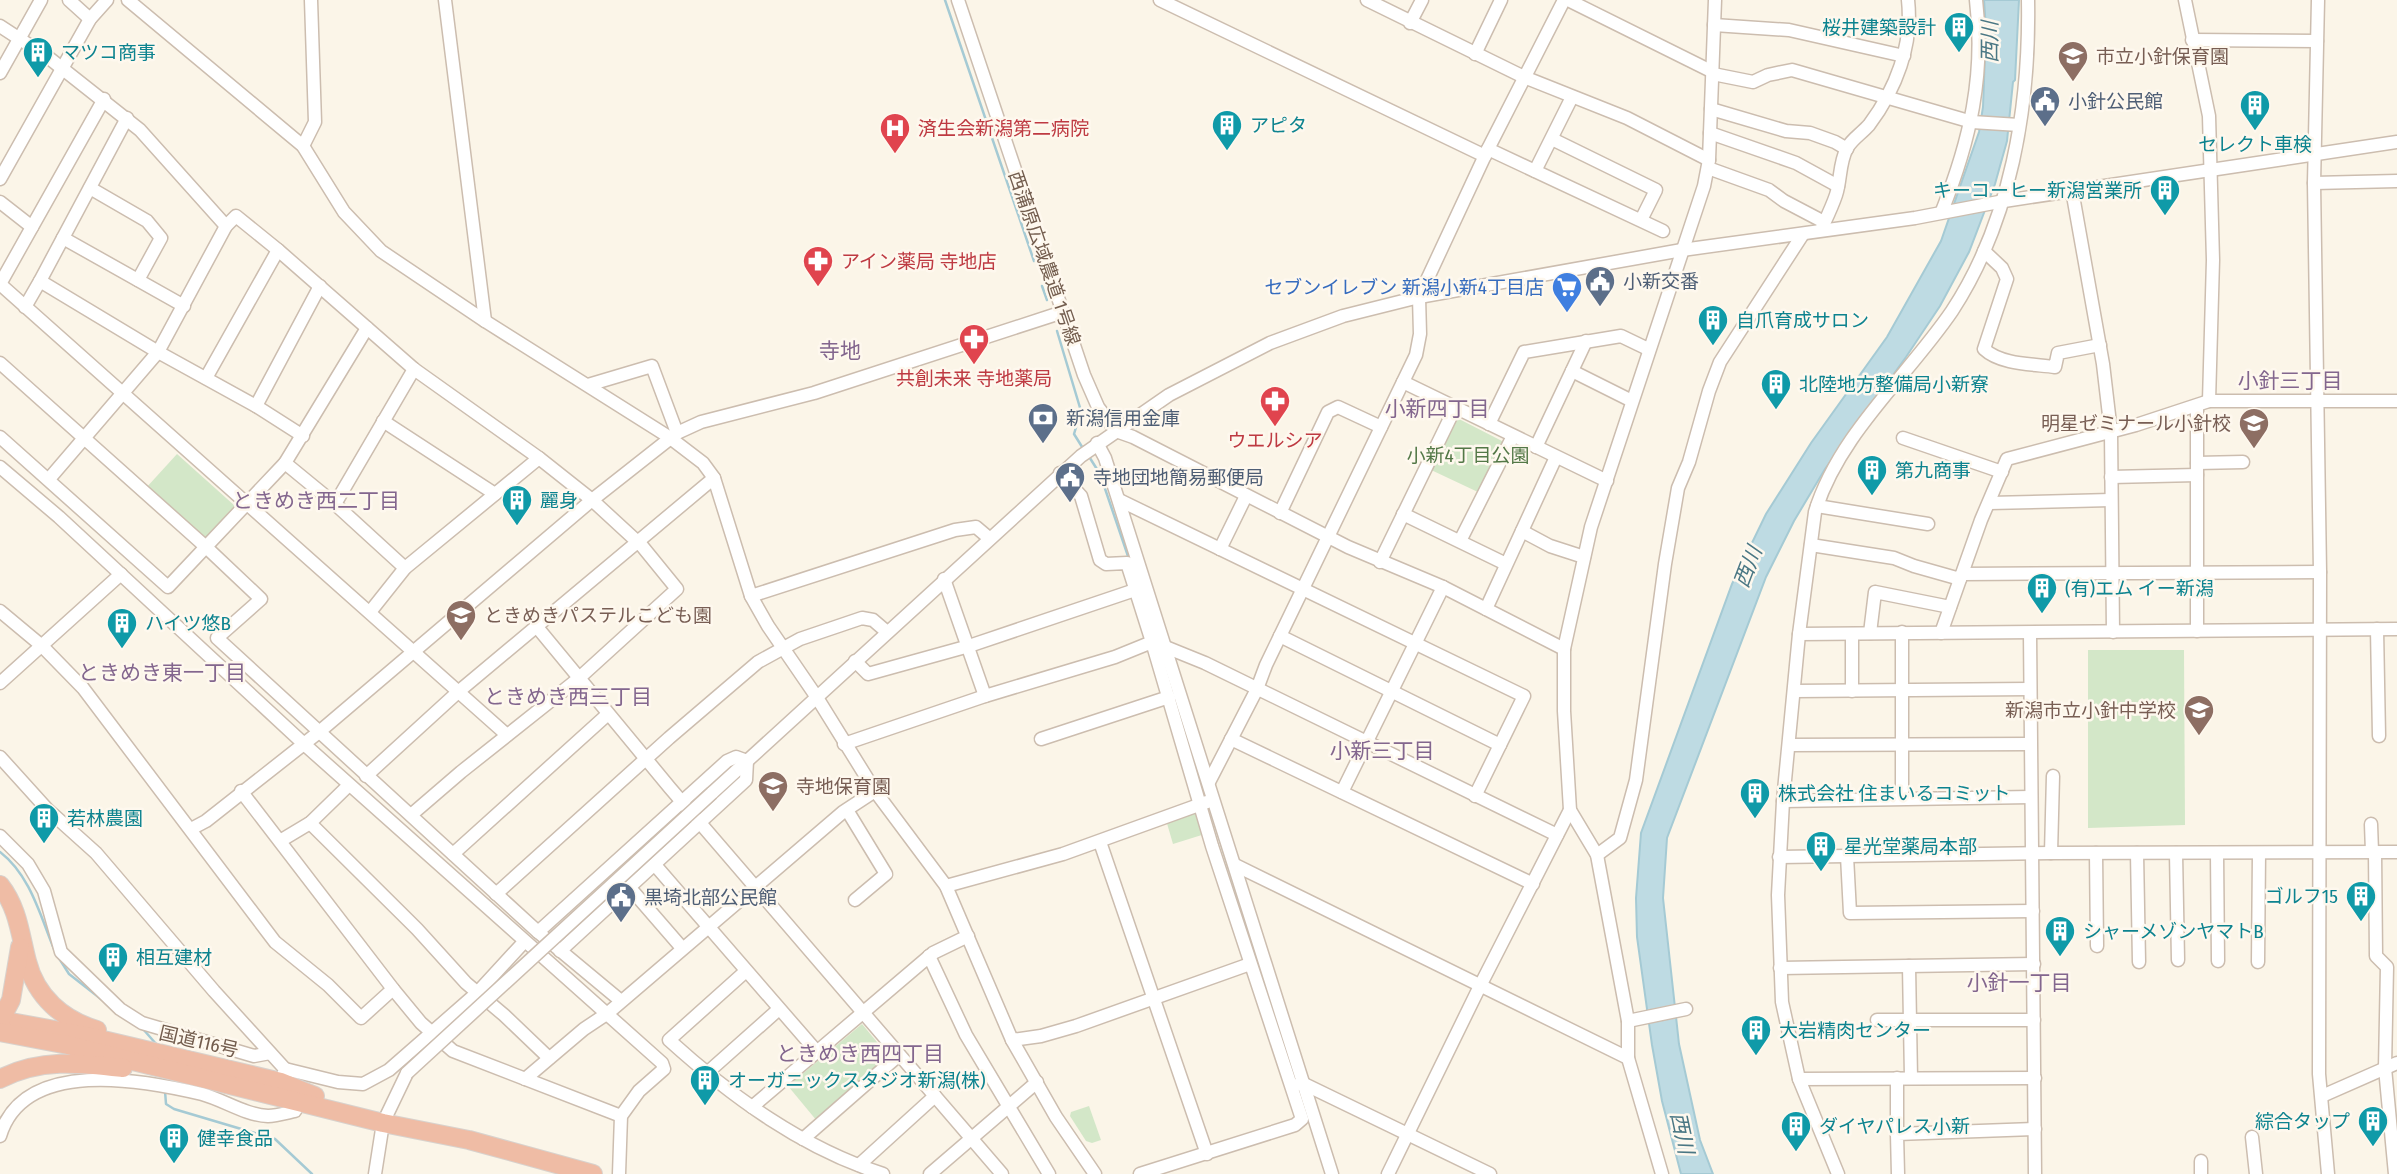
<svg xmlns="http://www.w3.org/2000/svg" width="2397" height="1174" viewBox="0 0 2397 1174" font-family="'Fira Sans Condensed','Noto Sans JP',sans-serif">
<rect width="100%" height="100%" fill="#fbf5e8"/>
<g fill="#d3e7c8">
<polygon points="1459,419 1502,441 1504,444 1480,493 1429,469 1454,420"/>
<polygon points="177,454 235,506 236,511 204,540 146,488"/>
<polygon points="2088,650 2184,650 2185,825 2088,828"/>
<polygon points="1198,810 1205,834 1173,844 1166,820"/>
<polygon points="862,1024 891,1059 817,1121 788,1086"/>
<polygon points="1089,1106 1101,1140 1092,1143 1086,1141 1070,1116 1071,1112"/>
</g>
<polygon fill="#bedbe3" stroke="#a5cad4" stroke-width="2" points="1984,0 2019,0 2015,80 2013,82 2007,141 1995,184 1969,252 1940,306 1906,357 1825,469 1794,521 1766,577 1667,838 1663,898 1679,1044 1700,1140 1713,1174 1681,1174 1662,1101 1652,1045 1637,937 1636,898 1641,833 1732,584 1766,514 1811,443 1887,337 1941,241 1979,132 1983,107 1986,29"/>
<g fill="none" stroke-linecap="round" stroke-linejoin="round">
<g stroke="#a5cad4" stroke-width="2.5">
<polyline points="945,0 1034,261"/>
<polyline points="1042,286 1047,300"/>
<polyline points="1057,331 1081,411 1074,434 1084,450"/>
<polyline points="1088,455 1100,474 1129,559"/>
<polyline points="1212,815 1288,1056"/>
<path d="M0,852c30,23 40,63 54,97"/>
<polyline points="57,955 69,974 101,999"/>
<polyline points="143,1029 157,1045"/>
<polyline points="165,1091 166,1104 174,1109 275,1139 312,1174"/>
</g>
<g stroke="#ccbdaf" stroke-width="15">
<g id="minor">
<polyline points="69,0 90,19"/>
<polyline points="128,0 303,146 344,212 381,251 485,321 669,437 703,463 714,478 751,596 768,626 816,696 875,791 946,886 1012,1040 1056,1117 1095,1174"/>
<polyline points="445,0 485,321"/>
<polyline points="958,0 1084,375 1098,407 1116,431"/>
<polyline points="1160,0 1485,156"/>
<polyline points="1367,0 1524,77 1627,118 1709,160"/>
<polyline points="1568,0 1713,72"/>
<polyline points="2185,0 2209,116 2213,260 2209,401"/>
<polyline points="2318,0 2314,183 2320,572 2319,1074 2328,1174"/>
<polyline points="1410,23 1422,0"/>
<polyline points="1714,25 1789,30 1904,56"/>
<polyline points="0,26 49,58 140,130 226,226"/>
<polyline points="2192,40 2317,41"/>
<polyline points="1475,54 1501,0"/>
<polyline points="0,73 41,0"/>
<polyline points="1713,74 1753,82 1768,75 1792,70 1972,122 2019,125"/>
<polyline points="1711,109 1786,131 1810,133 1835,142 1847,149"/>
<polyline points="1710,133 1796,163 1838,186"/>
<polyline points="1552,139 1656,190 1641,220"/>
<polyline points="303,146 315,122 311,0"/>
<polyline points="1488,149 1663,231"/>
<polyline points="1708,168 1769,190 1784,201 1824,222"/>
<polyline points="1535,171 1572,97"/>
<polyline points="0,179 90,19 107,0"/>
<polyline points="2314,183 2397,181"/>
<polyline points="90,188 147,221 161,238 138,280"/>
<polyline points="2072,190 2103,364 2111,432 2113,632"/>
<polyline points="0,202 32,227"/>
<path d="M1942,211c28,-70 43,-136 34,-211"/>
<path d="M1821,230c5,-11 11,-23 15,-35 5,-15 3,-32 11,-47 5,-9 15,-15 22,-23 27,-36 44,-80 39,-125"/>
<polyline points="63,238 184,306"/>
<path d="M1984,251l18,17 5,11 -23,70c17,16 50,15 71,18l3,-14 42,-8"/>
<polyline points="40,281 127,118"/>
<polyline points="0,284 507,735"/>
<polyline points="0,284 104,99"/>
<polyline points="25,307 40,281 158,352 256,406 303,436"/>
<polyline points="0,363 206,547 261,599 217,638 538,932 621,1001"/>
<polyline points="1572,371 1632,401"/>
<polyline points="206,378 278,250"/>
<polyline points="1403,382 1607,481"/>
<polyline points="588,385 652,366 677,433"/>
<polyline points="256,406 320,286"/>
<polyline points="2197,406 2197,631"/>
<polyline points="383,421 495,494"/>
<polyline points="1489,424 1524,352 1621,336 1648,349"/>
<polyline points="1116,431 1133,437 1348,547 1443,587 1564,649"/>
<polyline points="0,437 168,587 285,463 367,328"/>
<polyline points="1903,438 2002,472"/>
<polyline points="1097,443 1105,458 1332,1174"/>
<polyline points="1536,447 1586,341"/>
<polyline points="285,463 335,504 405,568"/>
<polyline points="2197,463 2243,462"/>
<polyline points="0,467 59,517 304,744 662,1063 664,1069 639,1091 621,1116 619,1174"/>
<polyline points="1060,473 1081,496 1100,560 1106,564 1127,563 1152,642"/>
<polyline points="2111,477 2197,475"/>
<polyline points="49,479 158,352 226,226 236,216 278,250 414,369 539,458 592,500 642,546 677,589 578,679 461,772 411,815"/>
<polyline points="1119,500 1524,696 1475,796"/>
<polyline points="1989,503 2111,500"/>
<polyline points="335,504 414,369"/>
<polyline points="1817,506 1928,524"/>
<polyline points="1280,513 1328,412 1338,407 1381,427"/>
<polyline points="1403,514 1506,564"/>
<polyline points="1522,531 1550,546 1584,557"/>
<polyline points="1460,541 1513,436"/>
<polyline points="1811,545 1894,558 1914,566 1960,579"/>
<polyline points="1220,549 1246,496"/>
<polyline points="1380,562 1455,408"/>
<polyline points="1962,574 2320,572"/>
<polyline points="944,579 985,696"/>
<polyline points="751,596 955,530 976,527 989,538"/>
<polyline points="1486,609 1556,457"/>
<polyline points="0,611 42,646 83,688 275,942 328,985 361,1018 393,989"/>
<polyline points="370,612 405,568 539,458"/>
<polyline points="537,627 670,788 1002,1174"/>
<polyline points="2377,629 2379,736"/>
<polyline points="1902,632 1902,797"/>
<polyline points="1870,633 1875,592 1950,607"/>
<polyline points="1941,633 1981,520 2007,459 2136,425 2209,401 2397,401"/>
<polyline points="2030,633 2035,1174"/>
<polyline points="1799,634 2397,629"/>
<polyline points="1852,634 1852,691"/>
<polyline points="1280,636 1500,745"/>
<polyline points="1163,646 1205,663 1557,835"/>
<polyline points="855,661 868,674 969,646 1135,590"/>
<polyline points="0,683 121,574"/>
<polyline points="1795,691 2030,689"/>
<polyline points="1041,739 1169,697"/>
<polyline points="1231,739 1533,884"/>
<polyline points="844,744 985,696 1115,657 1152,642 1212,846 1302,1119 1295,1125 1140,1174"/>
<polyline points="1789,745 2030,744"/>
<polyline points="0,757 47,809 96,853 214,991 285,1069 281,1082"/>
<polyline points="366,776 458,692 714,478"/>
<polyline points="1209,782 1257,689 1266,665 1416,355 1420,334 1419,297 1488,149 1564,0"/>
<polyline points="241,791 393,989 421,1023 453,1051 621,1116"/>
<polyline points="1342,792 1443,587"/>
<polyline points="712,793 1081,456 1169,395 1270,343 1343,316 1419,297 1682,250 1915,218 2004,201 2397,142"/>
<polyline points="1783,801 2031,797"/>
<polyline points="847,810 886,874 855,900"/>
<polyline points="310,823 417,929 466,983 504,1015 549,1058"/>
<polyline points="2371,824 2372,852"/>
<polyline points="191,829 206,821 319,732 592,500 677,433 701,422 814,393 1063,312"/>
<polyline points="0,836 28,864 44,891 61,952 120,1009 142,1023 254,1056 270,1053"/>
<polyline points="280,841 310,823 349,785"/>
<polyline points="1100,842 1207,1154"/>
<polyline points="2375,852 2376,956 2387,967 2385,1068 2395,1174"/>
<polyline points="2051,853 2053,776"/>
<polyline points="2096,853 2097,946"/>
<polyline points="2137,853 2139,962"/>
<polyline points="2176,853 2178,960"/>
<polyline points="2217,853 2218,961"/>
<polyline points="453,854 608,714"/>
<polyline points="1597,855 1620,838 1636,780 1665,564 1678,488 1689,462 1709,391 1720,362 1803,234"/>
<polyline points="1847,856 1850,913 2033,911"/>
<polyline points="1779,857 2051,853 2397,852"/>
<polyline points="655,865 818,1053"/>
<polyline points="1235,865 1628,1058"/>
<polyline points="946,886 1063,854 1207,802"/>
<polyline points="630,888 682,948"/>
<polyline points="496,894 669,738 758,662 800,639 862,618 873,620 887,632"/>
<polyline points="538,932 727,761 736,757 747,761 746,780 560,951"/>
<polyline points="929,956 966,1035 1049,1174"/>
<polyline points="2258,962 2259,853"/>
<polyline points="1909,966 1911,1078"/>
<polyline points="1780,968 2034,964"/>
<path d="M746,971l-77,69c63,57 133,108 214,134"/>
<polyline points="1877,1020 2034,1020"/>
<polyline points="1628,1021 1686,1009"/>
<polyline points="1012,1040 1041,1036 1076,1026 1250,964"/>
<polyline points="285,1069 338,1082 363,1084 389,1070 477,993 524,942"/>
<polyline points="707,1073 779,1009"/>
<polyline points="525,1079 584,1029 608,1013 843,812 875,791"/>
<polyline points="1799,1079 2035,1078"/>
<polyline points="1299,1084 1302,1083 1490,1174"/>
<polyline points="2322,1096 2397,1063"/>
<polyline points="752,1107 933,953 968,936"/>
<polyline points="1897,1134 1897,1078"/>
<path d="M0,1136c24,-79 143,-56 202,-42 22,6 43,21 66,22 8,0 18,-3 27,-5l4,-9"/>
<polyline points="2252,1137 2256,1174"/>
<polyline points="803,1139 899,1055"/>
<polyline points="859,1165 935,1096"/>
<polyline points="375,1174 383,1123 407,1073"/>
<polyline points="930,1174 1037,1082"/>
<polyline points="1388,1174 1480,986 1570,810"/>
<polyline points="1662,1174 1628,1058 1628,1021 1597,855 1570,810 1564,711 1564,649 1591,527 1704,186 1709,160 1715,0"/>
<path d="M1838,1174l-39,-95 -17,-77 -4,-107 5,-94 16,-167 16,-122c24,-78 92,-135 137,-201 59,-90 78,-205 76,-311"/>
<polyline points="1898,1174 1897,1134 2035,1129"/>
<polyline points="2201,1174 2201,1161"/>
</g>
</g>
<g stroke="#d8d2cd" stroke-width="20">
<g id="highway">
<path d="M0,885c18,23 20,49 27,76 9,36 36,59 70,69"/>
<polyline points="0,1020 82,1035 281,1082 315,1096"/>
<polyline points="0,1021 11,1000 20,947"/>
<polyline points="0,1032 68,1045 383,1123 469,1140 593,1174"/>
<path d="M0,1079c40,-21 80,-16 123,-11"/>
</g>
</g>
<use href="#minor" stroke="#fff" stroke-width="12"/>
<use href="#highway" stroke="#efbca5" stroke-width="18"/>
<g stroke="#ccbdaf" stroke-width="15" stroke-linecap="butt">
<polyline id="minor-bridge" points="407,1073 712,793"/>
</g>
<use href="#minor-bridge" stroke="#fff" stroke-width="12"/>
</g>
<defs>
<g id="building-pin" transform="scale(1.575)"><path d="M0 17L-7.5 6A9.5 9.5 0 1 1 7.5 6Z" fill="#0f9aa8" stroke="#fef8ee"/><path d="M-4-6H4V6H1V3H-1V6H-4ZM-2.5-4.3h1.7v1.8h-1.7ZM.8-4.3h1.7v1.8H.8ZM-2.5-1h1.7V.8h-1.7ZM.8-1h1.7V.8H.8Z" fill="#fff"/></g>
<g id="school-pin" transform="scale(1.575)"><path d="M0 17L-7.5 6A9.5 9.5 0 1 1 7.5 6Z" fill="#8d6e63" stroke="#fef8ee"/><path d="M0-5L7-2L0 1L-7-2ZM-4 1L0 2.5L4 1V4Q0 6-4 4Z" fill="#fff"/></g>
<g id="civic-pin" transform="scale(1.575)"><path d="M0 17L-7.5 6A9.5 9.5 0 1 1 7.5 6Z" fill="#5c6f8a" stroke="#fef8ee"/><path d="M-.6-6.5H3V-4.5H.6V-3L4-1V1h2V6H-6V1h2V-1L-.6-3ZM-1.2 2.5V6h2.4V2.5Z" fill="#fff"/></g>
<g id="hospital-pin" transform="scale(1.575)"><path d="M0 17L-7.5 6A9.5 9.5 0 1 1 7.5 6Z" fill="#e0444e" stroke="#fef8ee"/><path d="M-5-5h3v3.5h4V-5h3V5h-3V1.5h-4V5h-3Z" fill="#fff"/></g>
<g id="pharmacy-pin" transform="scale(1.575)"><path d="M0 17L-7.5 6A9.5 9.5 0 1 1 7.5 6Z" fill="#e0444e" stroke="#fef8ee"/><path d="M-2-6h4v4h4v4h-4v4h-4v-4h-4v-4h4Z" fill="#fff"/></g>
<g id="supermarket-pin" transform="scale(1.575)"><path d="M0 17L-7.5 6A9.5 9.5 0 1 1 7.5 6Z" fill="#3f7fe0" stroke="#fef8ee"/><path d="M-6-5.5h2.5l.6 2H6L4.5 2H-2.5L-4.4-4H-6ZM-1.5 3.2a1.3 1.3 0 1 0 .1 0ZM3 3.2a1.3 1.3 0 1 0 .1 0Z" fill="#fff"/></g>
<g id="bank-pin" transform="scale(1.575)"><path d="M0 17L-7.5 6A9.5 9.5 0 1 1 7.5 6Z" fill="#5c6f8a" stroke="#fef8ee"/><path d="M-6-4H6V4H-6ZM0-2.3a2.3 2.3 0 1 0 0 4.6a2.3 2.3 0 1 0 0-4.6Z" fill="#fff"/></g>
</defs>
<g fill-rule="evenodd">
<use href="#building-pin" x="1959" y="27"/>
<use href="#building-pin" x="38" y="52"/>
<use href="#school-pin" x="2073" y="56"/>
<use href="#civic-pin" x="2045" y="101"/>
<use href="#building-pin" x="2255" y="105"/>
<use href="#building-pin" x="1227" y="125"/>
<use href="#hospital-pin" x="895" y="128"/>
<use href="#building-pin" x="2165" y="190"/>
<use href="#pharmacy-pin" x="818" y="261"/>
<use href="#civic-pin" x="1600" y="281"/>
<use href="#supermarket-pin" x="1567" y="287"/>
<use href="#building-pin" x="1713" y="320"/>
<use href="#pharmacy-pin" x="974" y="339"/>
<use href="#building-pin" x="1776" y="384"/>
<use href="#pharmacy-pin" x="1275" y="401"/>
<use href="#bank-pin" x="1043" y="418"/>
<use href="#school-pin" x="2254" y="423"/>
<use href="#building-pin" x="1872" y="470"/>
<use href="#civic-pin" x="1070" y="477"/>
<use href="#building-pin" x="517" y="500"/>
<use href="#building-pin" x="2042" y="588"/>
<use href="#school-pin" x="461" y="615"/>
<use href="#building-pin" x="122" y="623"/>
<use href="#school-pin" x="2199" y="710"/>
<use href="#school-pin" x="773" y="786"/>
<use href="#building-pin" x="1755" y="793"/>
<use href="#building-pin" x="44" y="818"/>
<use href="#building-pin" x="1821" y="846"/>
<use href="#building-pin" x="2361" y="896"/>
<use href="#civic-pin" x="621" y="897"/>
<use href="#building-pin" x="2060" y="931"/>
<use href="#building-pin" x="113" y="957"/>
<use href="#building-pin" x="1756" y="1030"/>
<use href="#building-pin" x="705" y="1080"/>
<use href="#building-pin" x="2373" y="1121"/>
<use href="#building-pin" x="1796" y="1126"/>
<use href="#building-pin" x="174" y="1138"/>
</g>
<g text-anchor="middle" stroke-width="5" stroke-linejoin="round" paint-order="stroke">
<g font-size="19" fill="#0d838f" stroke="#fef8ee" text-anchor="start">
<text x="1936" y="34" text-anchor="end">桜井建築設計</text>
<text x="61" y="59">マツコ商事</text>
<text x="1250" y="132">アピタ</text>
<text x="2255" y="151" text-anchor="middle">セレクト車検</text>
<text x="2142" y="197" text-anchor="end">キーコーヒー新潟営業所</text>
<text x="1736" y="327">自爪育成サロン</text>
<text x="1799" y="391">北陸地方整備局小新寮</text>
<text x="1895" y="477">第九商事</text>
<text x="540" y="507">麗身</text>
<text x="2065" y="595">(有)エム イー新潟</text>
<text x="145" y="630">ハイツ悠B</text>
<text x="1778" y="800">株式会社 住まいるコミット</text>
<text x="67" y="825">若林農園</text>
<text x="1844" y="853">星光堂薬局本部</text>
<text x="2338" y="903" text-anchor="end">ゴルフ15</text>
<text x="2083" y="938">シャーメゾンヤマトB</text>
<text x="136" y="964">相互建材</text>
<text x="1779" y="1037">大岩精肉センター</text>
<text x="728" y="1087">オーガニックスタジオ新潟(株)</text>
<text x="2350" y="1128" text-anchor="end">綜合タップ</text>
<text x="1819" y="1133">ダイヤパレス小新</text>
<text x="197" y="1145">健幸食品</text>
</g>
<g font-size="19" fill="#785e54" stroke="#fef8ee" text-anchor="start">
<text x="2096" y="63">市立小針保育園</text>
<text x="2231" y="430" text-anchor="end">明星ゼミナール小針校</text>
<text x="484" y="622">ときめきパステルこども園</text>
<text x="2176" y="717" text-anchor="end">新潟市立小針中学校</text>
<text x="796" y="793">寺地保育園</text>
</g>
<g font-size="19" fill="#4e5e75" stroke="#fef8ee" text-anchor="start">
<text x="2068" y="108">小針公民館</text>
<text x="1623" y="288">小新交番</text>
<text x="1066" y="425">新潟信用金庫</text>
<text x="1093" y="484">寺地団地簡易郵便局</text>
<text x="644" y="904">黒埼北部公民館</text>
</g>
<g font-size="19" fill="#be3a42" stroke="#fef8ee" text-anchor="start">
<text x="918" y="135">済生会新潟第二病院</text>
<text x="841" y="268">アイン薬局 寺地店</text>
<text x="974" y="385" text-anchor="middle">共創未来 寺地薬局</text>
<text x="1275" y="447" text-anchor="middle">ウエルシア</text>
</g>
<g font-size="19" fill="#735d4e" stroke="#fef8ee">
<text transform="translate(1045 258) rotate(71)" y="7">西蒲原広域農道 1号線</text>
<text transform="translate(199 1041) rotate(13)" y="7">国道116号</text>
</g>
<g font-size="19" fill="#366cbe" stroke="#fef8ee" text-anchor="end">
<text x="1544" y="294">セブンイレブン 新潟小新4丁目店</text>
</g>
<g font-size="19" fill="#537847" stroke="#fef8ee">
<text x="1468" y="462">小新4丁目公園</text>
</g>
<g font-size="21" font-style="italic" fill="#4a7784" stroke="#fef8ee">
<text transform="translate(1990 42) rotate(-90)" y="7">西川</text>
<text transform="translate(1748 567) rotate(-69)" y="7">西川</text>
<text transform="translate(1682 1133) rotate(78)" y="7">西川</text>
</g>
<g font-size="21" fill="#83668e" stroke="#fef8ee">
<text x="840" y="358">寺地</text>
<text x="2290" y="388">小針三丁目</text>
<text x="1437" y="416">小新四丁目</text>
<text x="316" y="508">ときめき西二丁目</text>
<text x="162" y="680">ときめき東一丁目</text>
<text x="568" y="704">ときめき西三丁目</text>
<text x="1382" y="758">小新三丁目</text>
<text x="2019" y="990">小針一丁目</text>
<text x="860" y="1061">ときめき西四丁目</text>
</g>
</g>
</svg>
